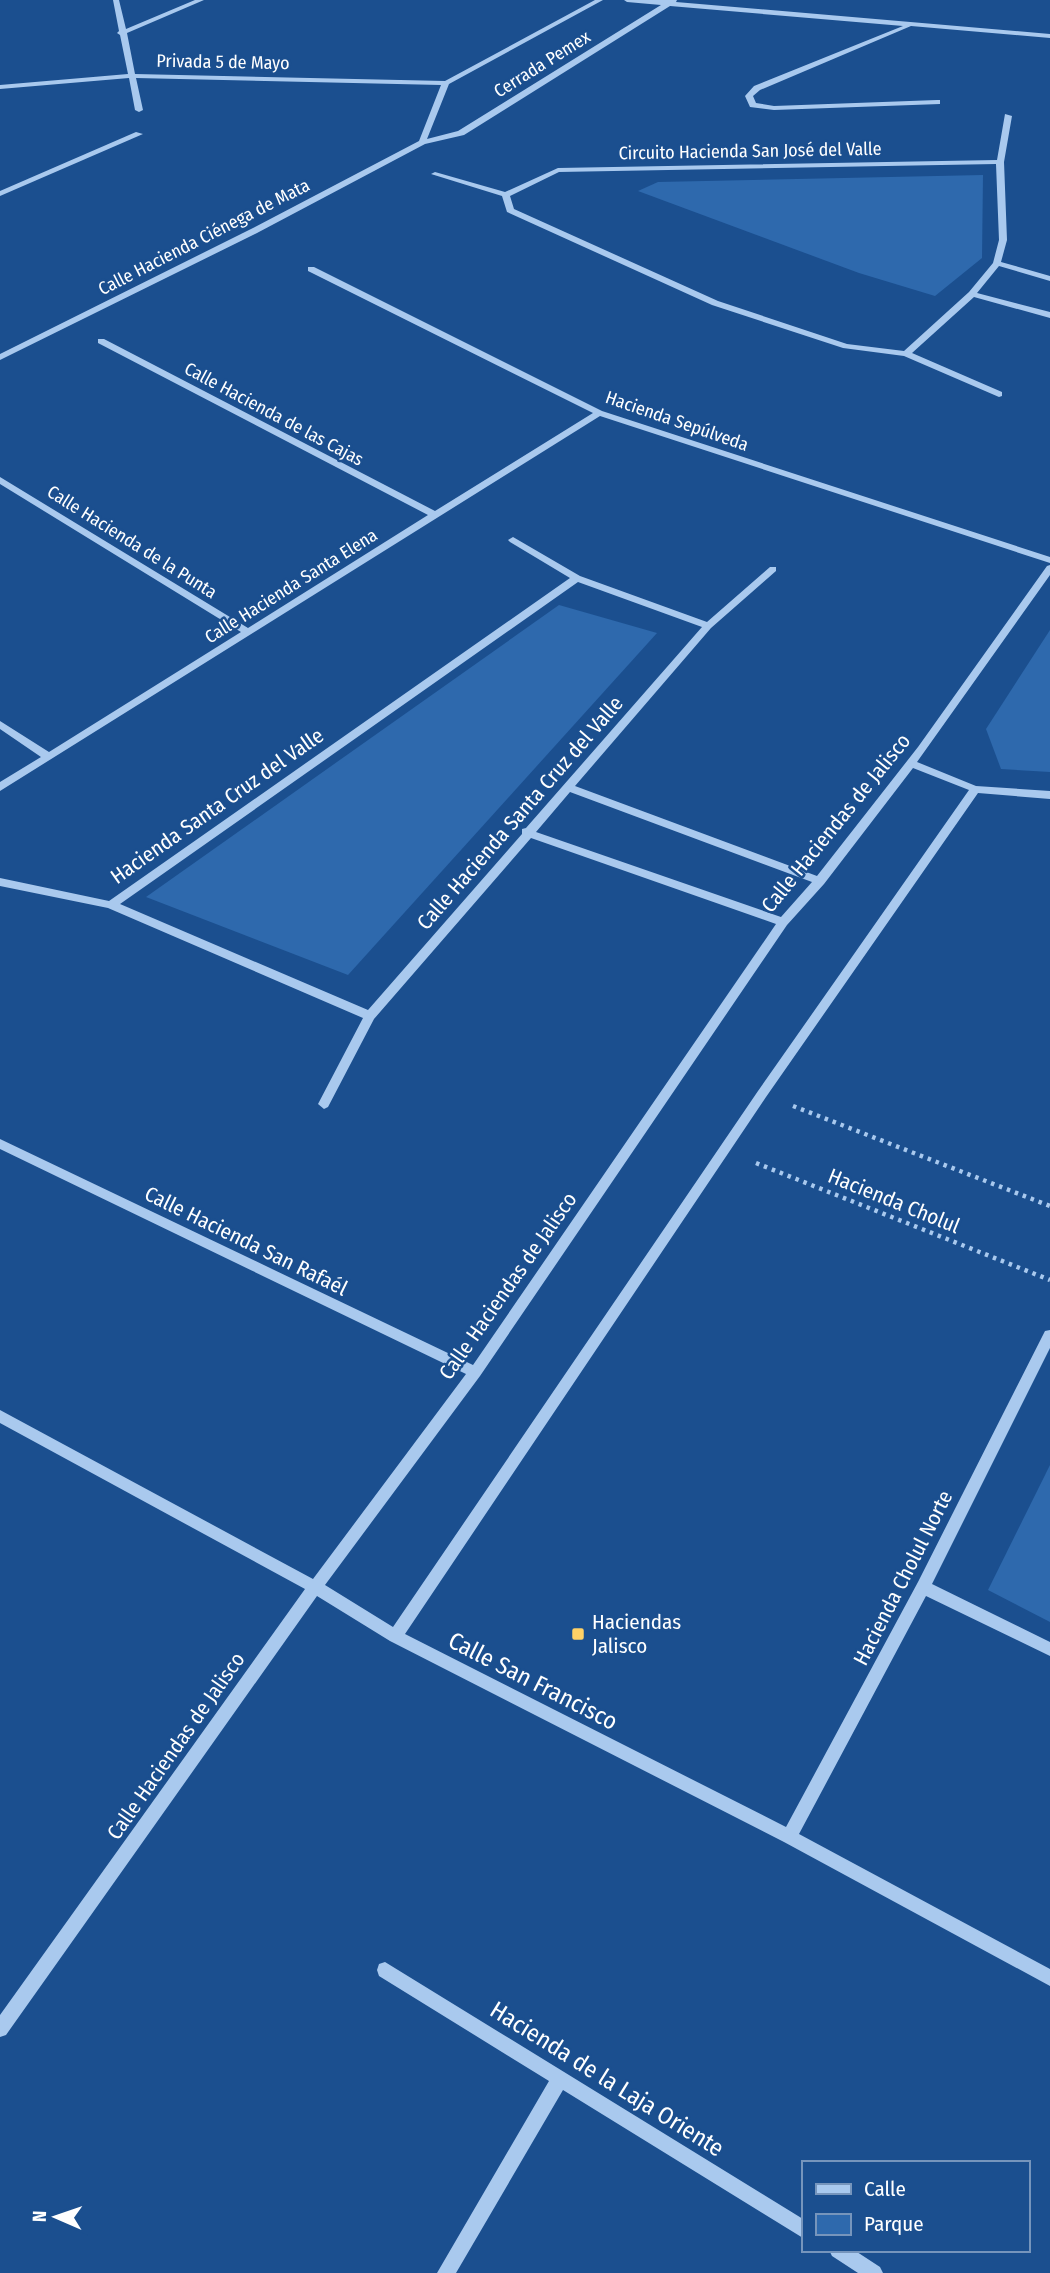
<svg xmlns="http://www.w3.org/2000/svg" width="1050" height="2273" viewBox="0 0 1050 2273" font-family="'Fira Sans Condensed',sans-serif">
<rect width="100%" height="100%" fill="#1b4f8f"/>
<g fill="#2e69ad">
<polygon points="983,175 982,258 935,296 859,273 638,191 658,182"/>
<polygon points="559,605 657,633 348,975 146,897"/>
<polygon points="1050,630 1050,772 1001,769 986,729"/>
<polygon points="1050,1465 1050,1622 988,1590"/>
</g>
<g fill="none" stroke-linecap="round" stroke-linejoin="round">
<g stroke="#a9c9ee" stroke-width="4.5" stroke-dasharray="3.5 5" stroke-linecap="butt">
<polyline points="793,1106 1050,1206"/>
<polyline points="756,1163 1050,1280"/>
</g>
<g fill="#a9c9ee" fill-rule="evenodd">
<polygon points="113,0 119,0 126,29 195,0 204,0 127,33 135,74 445,81 595,0 603,0 449,84 427,139 458,131 661,5 627,2 624,0 677,0 676,2 1050,34 1050,38 911,26 760,90 753,96 756,103 774,106 937,100 940,100 940,104 774,110 750,107 745,96 754,86 903,26 670,6 464,135 425,144 257,233 0,360 0,354 251,229 419,141 441,85 136,78 143,110 139,112 135,110 129,78 0,89 0,85 128,74 120,35 117,33 119,31"/>
<path d="M1005,114l7,2 -8,46 3,78 -6,22 49,14v5l-51,-15 -22,27 73,19v6l-76,-21 -62,56 90,39v4l-3,1 -95,-41 -61,-8 -131,-43 -205,-93 -5,-16 -71,-22 4,-2 70,20 53,-24 439,-8zM996,164l3,76 -6,23 -24,29 -65,59 -57,-7 -129,-43 -204,-92 -4,-13 49,-24z"/>
<polygon points="136,132 143,134 0,196 0,191"/>
<polygon points="308,267 314,267 602,411 1050,557 1050,563 600,416 0,791 0,782 41,757 0,729 0,721 49,752 241,632 0,484 0,477 248,628 428,515 98,343 98,339 104,339 435,511 593,413 308,271"/>
<path d="M513,537l67,39 127,46 63,-55h6v4l-65,57 -136,158 242,90 101,-129 129,-181 3,-1v10l-133,187 59,24 74,5v8l-72,-6 -212,304 -361,537 381,193 132,-245 127,-251 5,-1v18l-118,236 118,58v14l-124,-60 -127,238 251,135v17l-266,-144 -394,-201 -73,-45 -311,439 -6,2v-22l305,-426 -305,-166v-13l313,169 153,-205 -466,-225v-10l473,226 303,-441 -245,-86 -157,181 -46,88 -4,2 -6,-5 45,-86 -255,-110 -108,-22v-8l109,23 461,-323 -60,-36 -2,-2zM578,582l124,45 -176,201 -4,1v5l-154,176 -248,-106zM913,768l56,22 -211,301 -365,536 -68,-42 155,-209 307,-451 37,-41zM570,792l242,90 -31,35 -245,-85z"/>
<polygon points="385,1962 803,2219 803,2238 563,2090 456,2273 437,2273 549,2081 379,1976 377,1970 379,1964"/>
<polygon points="829,2250 854,2250 880,2267 883,2273 858,2273 832,2256"/>
</g>
</g>
<rect fill="#ffd166" stroke="#1b4f8f" stroke-width="2.5" x="571" y="1627" width="14" height="14" rx="3.5"/>
<g text-anchor="middle" stroke-width="5" stroke-linejoin="round" paint-order="stroke">
<g font-size="18" fill="#fff" stroke="#1b4f8f">
<text transform="translate(223 62) rotate(1)" y="6">Privada 5 de Mayo</text>
<text transform="translate(542 64) rotate(-32)" y="6">Cerrada Pemex</text>
<text transform="translate(750 151) rotate(-1)" y="6">Circuito Hacienda San José del Valle</text>
<text transform="translate(204 237) rotate(-27)" y="6">Calle Hacienda Ciénega de Mata</text>
<text transform="translate(274 414) rotate(28)" y="6">Calle Hacienda de las Cajas</text>
<text transform="translate(677 421) rotate(19)" y="6">Hacienda Sepúlveda</text>
<text transform="translate(132 542) rotate(32)" y="6">Calle Hacienda de la Punta</text>
<text transform="translate(291 586) rotate(-32)" y="6">Calle Hacienda Santa Elena</text>
</g>
<g font-size="21" fill="#fff" stroke="#1b4f8f">
<text transform="translate(217 806) rotate(-35)" y="7">Hacienda Santa Cruz del Valle</text>
<text transform="translate(520 813) rotate(-49)" y="7">Calle Hacienda Santa Cruz del Valle</text>
<text transform="translate(836 823) rotate(-51)" y="7">Calle Haciendas de Jalisco</text>
<text transform="translate(894 1201) rotate(22)" y="7">Hacienda Cholul</text>
<text transform="translate(246 1241) rotate(26)" y="7">Calle Hacienda San Rafaél</text>
<text transform="translate(508 1286) rotate(-55)" y="7">Calle Haciendas de Jalisco</text>
<text transform="translate(903 1578) rotate(-63)" y="7">Hacienda Cholul Norte</text>
<text transform="translate(176 1746) rotate(-55)" y="7">Calle Haciendas de Jalisco</text>
</g>
<g font-size="21" fill="#fff" stroke="#1b4f8f" text-anchor="start">
<text x="592" y="1629">Haciendas<tspan x="592" dy="24">Jalisco</tspan></text>
</g>
<g font-size="24" fill="#fff" stroke="#1b4f8f">
<text transform="translate(533 1681) rotate(27)" y="8">Calle San Francisco</text>
<text transform="translate(607 2079) rotate(32)" y="8">Hacienda de la Laja Oriente</text>
</g>
</g>
<rect x="802" y="2161" width="228" height="91" fill="#1b4f8f" stroke="#7695bc" stroke-width="2"/>
<rect x="816" y="2184" width="35" height="10" fill="#a9c9ee" stroke="#7695bc" stroke-width="2"/>
<text x="864" y="2196" font-size="21" fill="#ffffff">Calle</text>
<rect x="816" y="2214" width="35" height="21" fill="#2e69ad" stroke="#7695bc" stroke-width="2"/>
<text x="864" y="2231" font-size="21" fill="#ffffff">Parque</text>
<g transform="translate(56 2217) rotate(272)" stroke="#1b4f8f" stroke-width="5" paint-order="stroke">
<path d="M0-5L12 26L0 18L-12 26Z" fill="#ffffff"/>
<text y="-10" font-size="19" font-weight="bold" text-anchor="middle" fill="#ffffff">N</text>
</g>
</svg>
